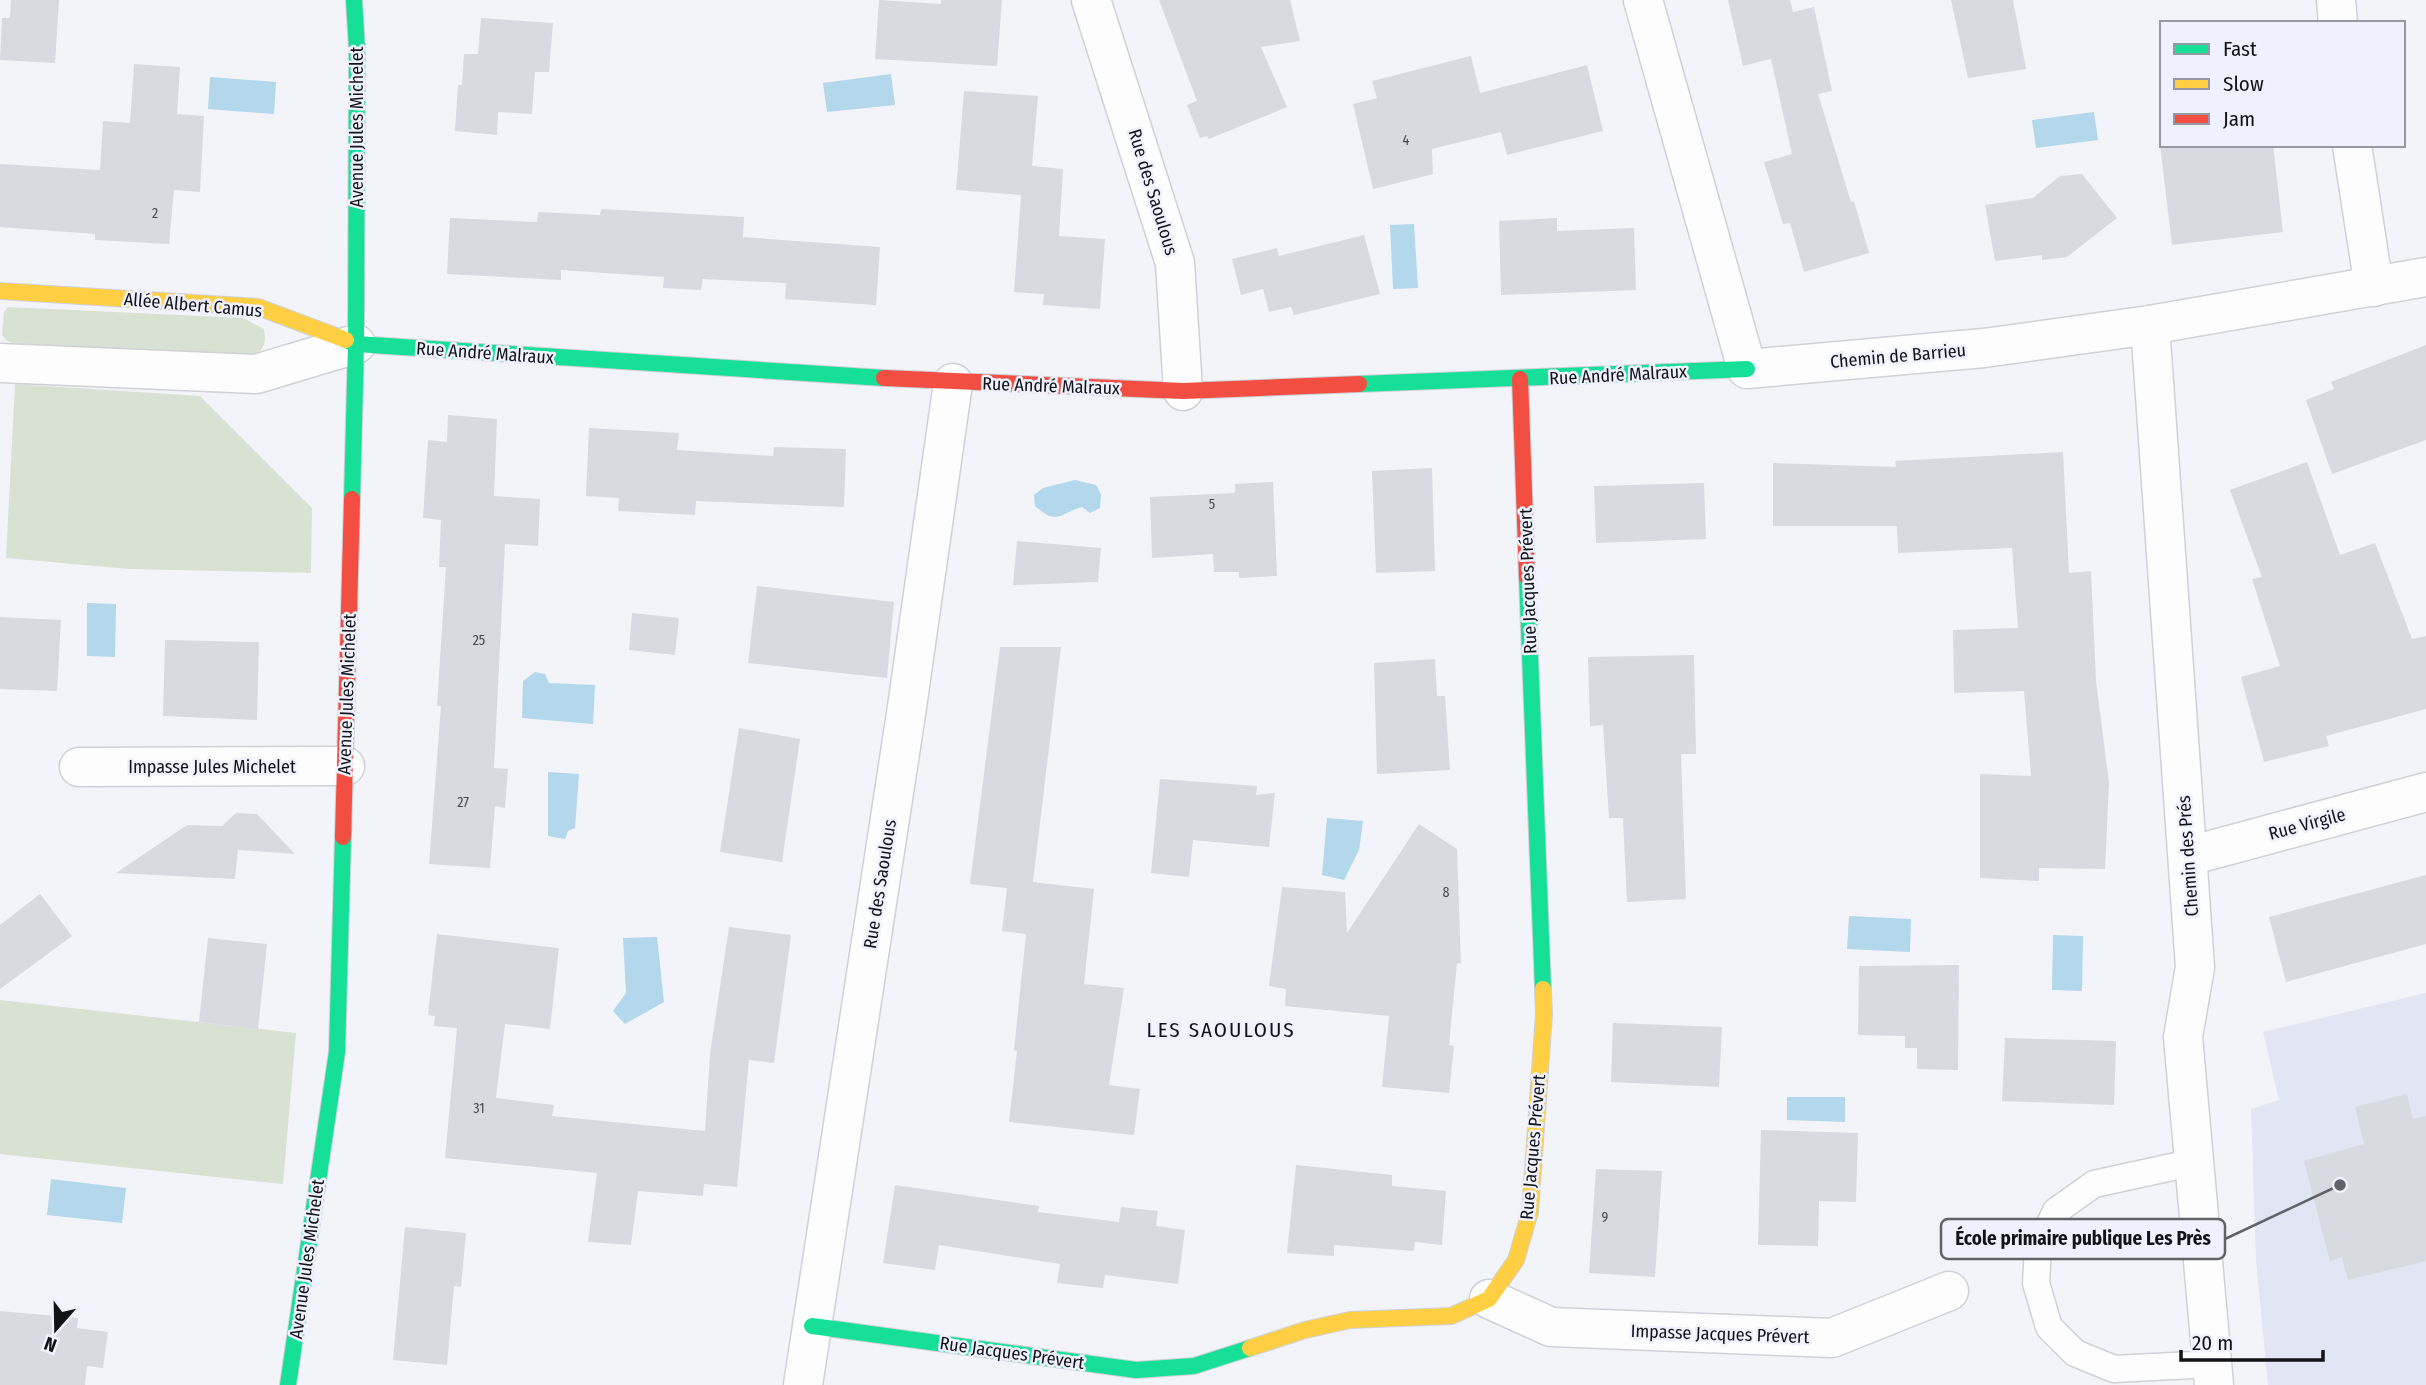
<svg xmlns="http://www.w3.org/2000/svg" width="2426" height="1385" viewBox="0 0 2426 1385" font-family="'Fira Sans Condensed',sans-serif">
<rect width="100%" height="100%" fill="#f2f4fa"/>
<polygon fill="#e2e5f3" points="2426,993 2426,1385 2268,1385 2256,1260 2251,1109 2279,1100 2263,1032"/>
<g fill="#d8e2d3">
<path d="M8,307l235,11 21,11c4,20 -5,26 -24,31l-225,-16 -8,-3 -5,-6 2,-23z"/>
<polygon points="15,384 200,396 312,508 311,573 129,569 6,558"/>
<polygon points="0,1000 296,1033 283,1184 0,1154"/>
</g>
<g fill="#b3d7eb">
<polygon points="891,74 895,105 827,112 823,83"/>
<polygon points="210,77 276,82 274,114 208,109"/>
<polygon points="2094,112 2098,140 2036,148 2032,120"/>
<polygon points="1414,224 1418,288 1393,289 1390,225"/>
<path d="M1075,480l21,5 5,9 -1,14 -10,5 -8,-6c-24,7 -24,19 -47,-1l-1,-11 9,-7z"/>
<polygon points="87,603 116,604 115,657 87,656"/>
<polygon points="535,672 545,674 549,683 595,685 593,724 522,718 523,681"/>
<polygon points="548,772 579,774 575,828 568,831 565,839 548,836"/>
<polygon points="1327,818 1363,821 1359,850 1344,880 1322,875"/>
<polygon points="1849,916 1911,919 1910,952 1847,949"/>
<polygon points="2053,935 2083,936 2082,991 2052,990"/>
<polygon points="657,937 664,1002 625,1024 613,1011 626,993 623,938"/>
<polygon points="1787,1097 1845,1097 1845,1122 1787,1120"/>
<polygon points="51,1179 126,1188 122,1223 47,1215"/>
</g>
<g fill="#d7dae0">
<polygon points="11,0 59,0 55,63 0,60 2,18 10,18"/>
<polygon points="879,0 941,4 941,0 1002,0 997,66 875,59"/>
<polygon points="1159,0 1290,0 1300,41 1261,47 1287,107 1209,139 1207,136 1200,138 1187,105 1197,101"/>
<polygon points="1728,0 1790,0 1793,12 1814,7 1832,91 1818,94 1851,202 1854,201 1869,253 1804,272 1790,223 1783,224 1764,162 1792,154 1771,59 1743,66"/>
<polygon points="1951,0 2013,0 2026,69 1968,78"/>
<polygon points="481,18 553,23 549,72 535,72 532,114 498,112 497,135 455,131 458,85 462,85 464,54 478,54"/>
<polygon points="1471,56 1480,93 1587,65 1603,131 1507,155 1501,132 1432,149 1433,174 1373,189 1353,104 1377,98 1372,81"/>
<polygon points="134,64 180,67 177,114 204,116 200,192 174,190 169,244 95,240 95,234 0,227 0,164 100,170 103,121 130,123"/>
<polygon points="964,91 1038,96 1032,166 1063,169 1059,236 1105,239 1100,309 1043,305 1044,294 1014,292 1021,195 956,190"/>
<polygon points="2160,145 2273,145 2283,232 2172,245"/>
<polygon points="2082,174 2117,218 2067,257 2042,260 2042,255 1995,261 1985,205 2033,198 2060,176"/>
<polygon points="601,209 744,217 743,237 880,247 876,305 785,299 786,283 703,279 701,290 663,288 664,277 561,270 561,280 447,274 450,218 537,222 538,212 600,215"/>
<polygon points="1557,218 1557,231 1634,228 1636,290 1501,295 1499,221"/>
<polygon points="1364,235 1380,294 1294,315 1291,307 1269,312 1263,289 1241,295 1232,259 1277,248 1279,256"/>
<polygon points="2426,345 2426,440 2332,474 2306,400 2334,389 2331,382"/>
<polygon points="448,415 497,419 494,496 540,499 538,546 505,544 494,768 508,769 505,808 495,806 490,868 429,864 441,706 437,706 446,567 439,567 441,520 423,518 428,440 447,442"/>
<polygon points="589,428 679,433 677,450 773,456 774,447 846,449 844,507 696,501 695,515 618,511 619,498 586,496"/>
<polygon points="2063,452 2069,573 2091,571 2096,681 2109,783 2105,869 2039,868 2039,881 1980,878 1980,774 2031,776 2024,691 1954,693 1953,630 2018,628 2012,548 1898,553 1897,526 1773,526 1773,463 1896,467 1895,461"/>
<polygon points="2307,462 2340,555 2375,543 2412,639 2426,636 2426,709 2326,736 2329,746 2264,762 2241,677 2280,666 2252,579 2262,577 2230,490"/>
<polygon points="1432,468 1435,571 1376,573 1372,471"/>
<polygon points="1273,482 1277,576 1239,578 1239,572 1214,572 1213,554 1152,558 1150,497 1235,493 1235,484"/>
<polygon points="1704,483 1706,539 1596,543 1594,486"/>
<polygon points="1017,541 1101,548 1098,582 1013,585"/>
<polygon points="757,586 894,602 887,678 748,663"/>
<polygon points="632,613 679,618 675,655 629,650"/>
<polygon points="0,617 61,620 57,691 0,689"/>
<polygon points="165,640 259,642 257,720 163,716"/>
<polygon points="1000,647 1061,647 1033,882 1094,889 1084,984 1124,988 1109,1085 1140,1089 1134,1135 1009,1122 1017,1051 1014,1050 1026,934 1002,931 1007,888 970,884"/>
<polygon points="1694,655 1696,754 1681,754 1686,899 1627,902 1623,818 1609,818 1603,725 1590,726 1588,657"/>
<polygon points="1435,659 1437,696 1445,696 1450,770 1377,774 1374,663"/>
<polygon points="739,728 800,739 782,862 720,852"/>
<polygon points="1160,779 1257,786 1256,795 1275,793 1269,847 1193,840 1189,877 1151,873"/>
<polygon points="236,813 257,814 295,854 238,850 235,879 116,873 187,825 222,826"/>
<polygon points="1419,824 1457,849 1461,964 1457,963 1449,1045 1454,1046 1449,1093 1382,1087 1389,1016 1285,1006 1286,989 1269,986 1282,887 1345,892 1347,933"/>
<polygon points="2426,875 2426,944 2286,982 2269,917"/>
<polygon points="40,894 72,936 0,989 0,925"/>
<polygon points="729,927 791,935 774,1063 749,1060 737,1187 704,1184 703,1196 638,1191 631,1245 588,1242 597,1173 445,1158 457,1028 434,1026 435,1016 428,1015 437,934 559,948 550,1029 505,1024 496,1098 554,1105 552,1116 705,1131 710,1054"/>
<polygon points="208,938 267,944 258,1029 199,1022"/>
<polygon points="1959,965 1958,1070 1917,1069 1917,1048 1905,1048 1905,1036 1858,1035 1859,966"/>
<polygon points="1613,1023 1722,1027 1719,1087 1611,1082"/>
<polygon points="2005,1038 2116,1041 2114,1105 2002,1101"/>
<polygon points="2407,1094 2413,1119 2426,1116 2426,1261 2348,1280 2342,1257 2330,1261 2304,1161 2364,1144 2355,1107"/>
<polygon points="1761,1130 1858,1133 1856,1202 1819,1201 1818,1246 1758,1245"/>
<polygon points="1296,1165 1392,1175 1392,1186 1446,1191 1442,1245 1415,1242 1414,1251 1334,1245 1334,1256 1287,1253"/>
<polygon points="1596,1169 1662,1171 1655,1277 1589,1273"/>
<polygon points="895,1185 1039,1206 1038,1212 1119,1222 1121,1207 1158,1211 1156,1226 1185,1230 1178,1284 1105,1275 1103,1288 1057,1283 1060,1264 939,1245 935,1270 883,1263"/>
<polygon points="405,1227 466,1233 461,1287 454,1286 447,1365 393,1360"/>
<polygon points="0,1311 78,1318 77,1328 108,1332 103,1368 87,1366 85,1385 0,1385"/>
</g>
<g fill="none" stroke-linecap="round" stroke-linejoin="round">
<g stroke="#cfd1d6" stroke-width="29">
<polyline id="lane" points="2195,1162 2094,1184 2056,1211 2038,1249 2036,1283 2049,1327 2075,1353 2114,1369 2213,1364"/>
</g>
<g stroke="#cfd1d6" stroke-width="41">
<g id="street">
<polyline points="1091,0 1175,263 1183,391"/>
<polyline points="1643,0 1747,369 1984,348 2150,325 2426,277"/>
<polyline points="2336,0 2338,23"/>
<polyline points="2352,145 2374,287"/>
<polyline points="2150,325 2195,967 2183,1037 2214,1385"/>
<polyline points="0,363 256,374 356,344"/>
<polyline points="79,767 345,766"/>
<polyline points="2189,856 2426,792"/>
<polyline points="1489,1299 1551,1327 1832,1338 1949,1291"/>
<polyline points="803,1385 906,714 953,383"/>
</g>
</g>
<g stroke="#cfd1d6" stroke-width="18">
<g id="fast">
<polyline points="346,340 356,344 884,378"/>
<polyline points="1359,384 1747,369"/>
<polyline points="352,499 356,344 357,49 354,0"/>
<polyline points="1527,577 1543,989"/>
<polyline points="812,1326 1136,1370 1194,1366 1250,1348"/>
<polyline points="288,1385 337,1052 343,837"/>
</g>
</g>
<g stroke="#cfd1d6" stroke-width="18">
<g id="slow">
<polyline points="0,291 258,307 346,340"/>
<polyline points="1250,1348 1305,1330 1350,1320 1451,1316 1489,1299 1516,1260 1530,1212 1544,1014 1543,989"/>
</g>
</g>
<g stroke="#cfd1d6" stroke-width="18">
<g id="jam">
<polyline points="884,378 1183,391 1359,384"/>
<polyline points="1520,379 1527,577"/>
<polyline points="343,837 352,499"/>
</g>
</g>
<use href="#lane" stroke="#fdfdfe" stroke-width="26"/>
<use href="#street" stroke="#fdfdfe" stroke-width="38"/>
<use href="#fast" stroke="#16e098" stroke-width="16"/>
<use href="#slow" stroke="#ffcf43" stroke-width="16"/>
<use href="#jam" stroke="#f24e42" stroke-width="16"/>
</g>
<g text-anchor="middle" stroke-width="5" stroke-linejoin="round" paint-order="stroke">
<g font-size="14" fill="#48494e">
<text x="1406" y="145">4</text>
<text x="155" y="218">2</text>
<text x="1212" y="509">5</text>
<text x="479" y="645">25</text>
<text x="463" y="807">27</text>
<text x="1446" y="897">8</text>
<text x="479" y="1113">31</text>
<text x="1605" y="1222">9</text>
</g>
<g font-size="18" fill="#121317" stroke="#eff2fe">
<text transform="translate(357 127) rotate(-90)" y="6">Avenue Jules Michelet</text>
<text transform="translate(1153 192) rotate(73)" y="6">Rue des Saoulous</text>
<text transform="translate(193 305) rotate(5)" y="6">Allée Albert Camus</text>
<text transform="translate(485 353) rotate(4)" y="6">Rue André Malraux</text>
<text transform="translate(1898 356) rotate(-5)" y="6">Chemin de Barrieu</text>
<text transform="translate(1618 375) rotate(-3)" y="6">Rue André Malraux</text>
<text transform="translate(1051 386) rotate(2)" y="6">Rue André Malraux</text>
<text transform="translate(1528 581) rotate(-92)" y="6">Rue Jacques Prévert</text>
<text transform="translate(347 694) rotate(-88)" y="6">Avenue Jules Michelet</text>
<text x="212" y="773">Impasse Jules Michelet</text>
<text transform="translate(2307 824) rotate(-15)" y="6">Rue Virgile</text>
<text transform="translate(2188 856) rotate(-94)" y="6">Chemin des Prés</text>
<text transform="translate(880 884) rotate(-81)" y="6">Rue des Saoulous</text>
<text transform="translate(1533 1147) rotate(-85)" y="6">Rue Jacques Prévert</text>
<text transform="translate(307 1259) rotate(-82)" y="6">Avenue Jules Michelet</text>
<text transform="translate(1720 1334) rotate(2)" y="6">Impasse Jacques Prévert</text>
<text transform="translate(1012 1353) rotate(8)" y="6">Rue Jacques Prévert</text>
</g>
<g font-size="21" letter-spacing="2" fill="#121317" stroke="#eff2fe">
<text x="1221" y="1037">LES SAOULOUS</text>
</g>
</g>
<path fill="none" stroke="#606266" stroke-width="2.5" d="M2340 1185L2225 1239"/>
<circle fill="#606266" stroke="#eff2fe" stroke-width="2.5" cx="2340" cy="1185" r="7"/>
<rect fill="#eff2fe" stroke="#606266" stroke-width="2.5" x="1941" y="1219" width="284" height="40" rx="7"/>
<g font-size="19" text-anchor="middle" font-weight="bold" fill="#121317">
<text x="2083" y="1245">École primaire publique Les Près</text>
</g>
<rect x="2160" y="21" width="245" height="126" fill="#eff2fe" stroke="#9799a2" stroke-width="2"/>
<rect x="2174" y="44" width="35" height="10" fill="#16e098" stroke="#9799a2" stroke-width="2"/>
<text x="2223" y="56" font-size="21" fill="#121317">Fast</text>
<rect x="2174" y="79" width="35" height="10" fill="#ffcf43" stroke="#9799a2" stroke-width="2"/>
<text x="2223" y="91" font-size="21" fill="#121317">Slow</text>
<rect x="2174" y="114" width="35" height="10" fill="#f24e42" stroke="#9799a2" stroke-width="2"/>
<text x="2223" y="126" font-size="21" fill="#121317">Jam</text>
<g transform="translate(56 1329) rotate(200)" stroke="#eff2fe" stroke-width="5" paint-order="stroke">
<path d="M0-5L12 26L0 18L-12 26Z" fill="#121317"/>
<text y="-10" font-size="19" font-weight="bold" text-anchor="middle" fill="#121317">N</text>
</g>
<path d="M2181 1350v10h142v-10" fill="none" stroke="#121317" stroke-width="3.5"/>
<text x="2192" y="1350" font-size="21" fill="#121317" stroke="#eff2fe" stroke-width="5" paint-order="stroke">20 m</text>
</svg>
